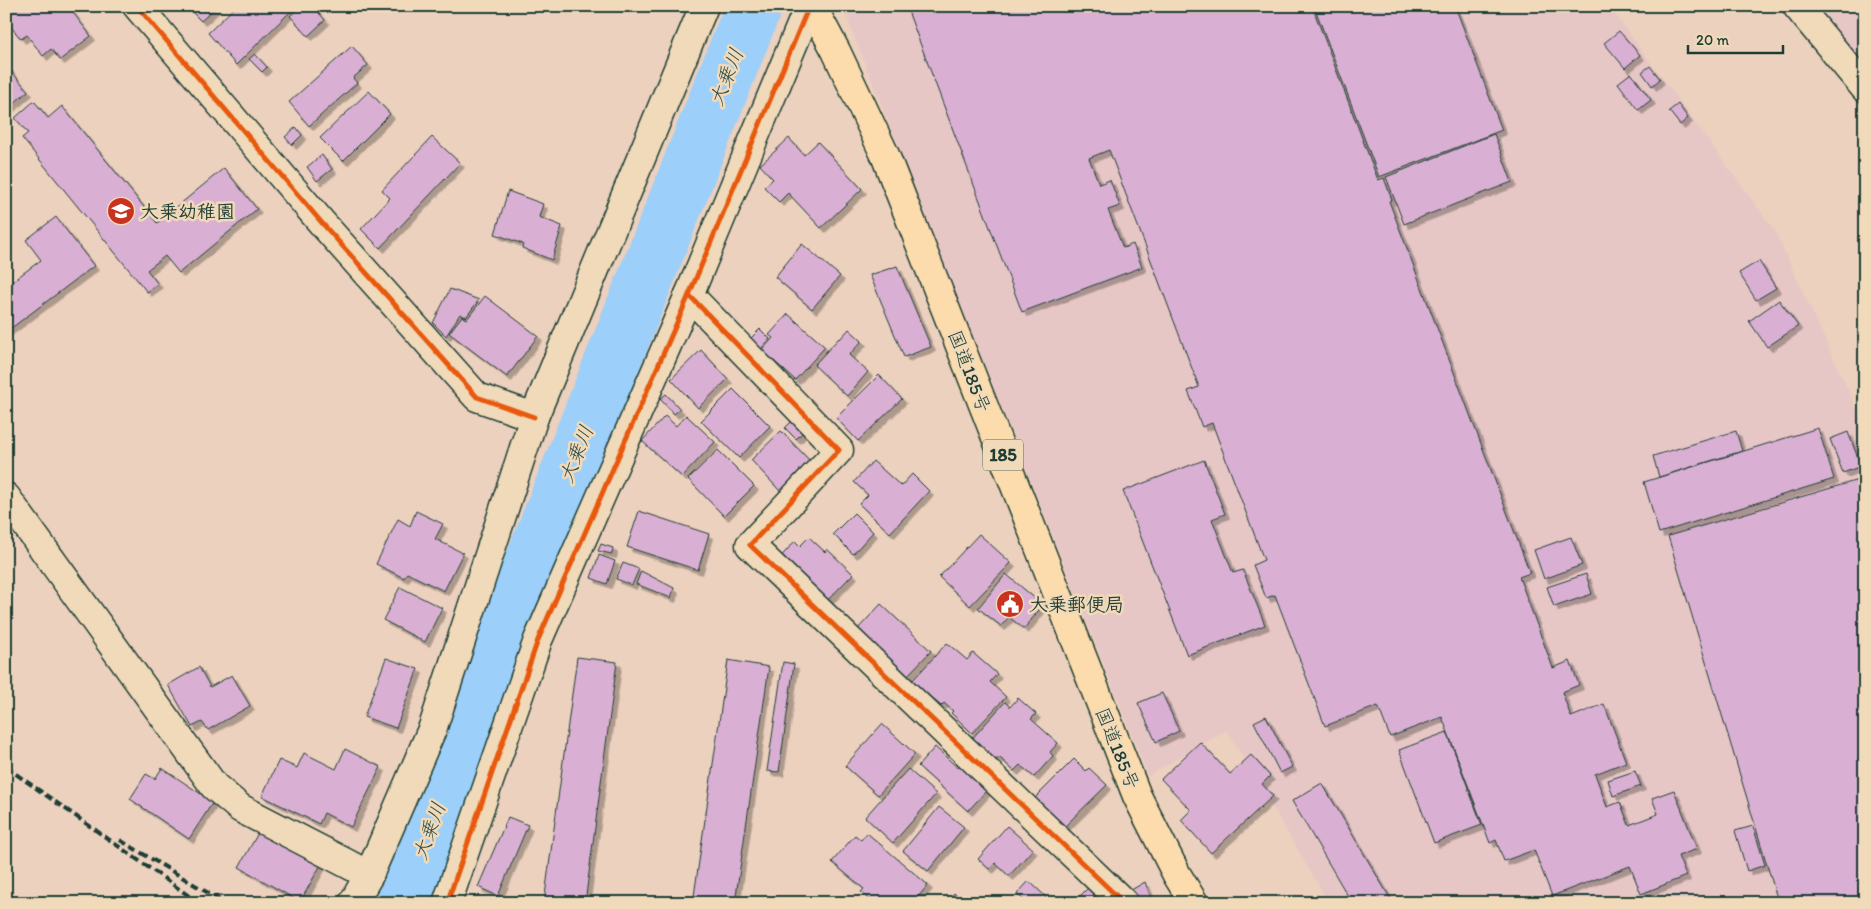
<svg xmlns="http://www.w3.org/2000/svg" width="1871" height="909" viewBox="0 0 1871 909" font-family="Itim,'Klee One',sans-serif">
<defs>
<filter id="shadow"><feDropShadow dx="4.5" dy="4.5" stdDeviation="0" flood-color="#0004"/></filter>
</defs>
<rect width="100%" height="100%" fill="#ecd1be"/>
<filter id="ink" filterUnits="userSpaceOnUse"><feTurbulence type="fractalNoise" baseFrequency=".02" numOctaves="2"/><feDisplacementMap in="SourceGraphic" scale="10" xChannelSelector="R" yChannelSelector="G"/><feConvolveMatrix kernelMatrix="1 2 1 2 8 2 1 2 1" color-interpolation-filters="sRGB"/></filter>
<g filter="url(#ink)">
<g fill="#e7c7c5">
<polygon points="842,6 1609,6 1775,231 1865,427 1865,903 1329,903 1227,730 1148,776"/>
<polygon points="1810,6 1865,6 1865,74"/>
</g>
<g fill="none" stroke-linecap="round" stroke-linejoin="round">
<polyline stroke="#9ccff9" stroke-width="56" points="403,903 456,755 754,6"/>
</g>
<g fill="#daafd4" stroke="#1f3d34" filter="url(#shadow)">
<polygon points="11,6 68,6 91,36 60,60 51,49 43,56 27,35 21,39 6,21 6,10"/>
<polygon points="186,6 217,6 201,21"/>
<polygon points="236,6 296,6 236,65 208,33"/>
<polygon points="301,6 313,6 325,20 308,36 290,16"/>
<polygon points="906,6 1312,6 1378,180 1384,178 1392,200 1389,201 1530,573 1519,577 1553,668 1570,661 1579,685 1562,692 1571,717 1604,704 1626,762 1595,774 1607,807 1620,802 1629,825 1658,814 1652,798 1674,790 1697,849 1678,856 1686,876 1641,894 1630,866 1552,896 1534,850 1504,861 1496,840 1490,843 1442,717 1390,737 1378,706 1325,726 1275,595 1266,598 1253,565 1264,560 1212,423 1202,427 1188,391 1199,387 1109,150 1089,158 1099,184 1110,180 1120,206 1108,210 1123,248 1133,244 1142,267 1022,312"/>
<polygon points="1314,6 1455,6 1502,130 1379,177"/>
<polygon points="1619,31 1640,55 1625,68 1604,43"/>
<polygon points="352,46 368,65 353,78 357,83 309,126 289,102"/>
<polygon points="255,54 267,67 262,72 249,59"/>
<polygon points="6,65 28,91 6,110"/>
<polygon points="1650,66 1660,79 1652,86 1642,72"/>
<polygon points="1631,73 1651,100 1638,110 1618,83"/>
<polygon points="369,91 390,114 343,161 320,138"/>
<polygon points="34,101 48,118 62,106 157,223 224,168 257,209 179,273 165,256 147,270 158,284 147,292 22,138 28,133 15,118"/>
<polygon points="1678,104 1688,118 1680,125 1669,111"/>
<polygon points="296,127 302,135 292,145 285,137"/>
<polygon points="1494,134 1512,182 1404,224 1386,177"/>
<polygon points="432,137 460,163 380,248 361,229 390,198 382,190"/>
<polygon points="789,138 804,155 818,142 862,189 821,228 788,193 779,202 764,187 773,179 760,165"/>
<polygon points="322,155 332,169 317,181 307,167"/>
<polygon points="508,191 543,204 539,217 562,226 552,260 522,248 523,244 495,234"/>
<polygon points="56,217 94,266 6,332 6,286 41,260 26,240"/>
<polygon points="802,244 840,276 812,309 775,277"/>
<polygon points="1759,261 1776,288 1756,300 1739,273"/>
<polygon points="897,266 931,347 904,357 870,275"/>
<polygon points="450,289 479,300 466,317 460,314 446,336 433,323"/>
<polygon points="485,296 538,336 507,377 449,333 462,316 467,319"/>
<polygon points="1779,300 1798,326 1767,347 1749,321"/>
<polygon points="788,314 825,347 795,380 762,350 773,338 769,335"/>
<polygon points="760,329 770,339 761,349 750,339"/>
<polygon points="849,329 862,341 849,355 868,372 847,396 814,365 839,338 840,339"/>
<polygon points="701,350 728,379 698,408 671,379"/>
<polygon points="879,375 902,399 858,441 836,418"/>
<polygon points="733,389 770,426 739,458 701,421"/>
<polygon points="666,394 680,409 674,414 660,399"/>
<polygon points="686,415 715,442 682,477 642,441 665,416 676,426"/>
<polygon points="793,420 804,431 796,439 785,428"/>
<polygon points="1818,428 1834,479 1659,533 1644,482"/>
<polygon points="781,431 812,463 781,492 751,460"/>
<polygon points="1736,431 1742,451 1659,477 1653,456"/>
<polygon points="1848,432 1861,466 1843,473 1830,439"/>
<polygon points="718,450 754,486 724,516 688,479"/>
<polygon points="1204,460 1225,514 1212,519 1233,573 1243,570 1265,625 1187,655 1123,491"/>
<polygon points="873,461 901,486 912,474 929,491 890,533 859,504 868,495 854,482"/>
<polygon points="1865,478 1865,903 1762,903 1777,898 1668,536"/>
<polygon points="416,511 443,524 435,539 463,553 444,591 407,573 404,578 376,564 398,519 410,526"/>
<polygon points="639,511 709,534 698,570 627,547"/>
<polygon points="854,513 873,532 853,554 833,534"/>
<polygon points="979,534 1011,563 970,606 939,577"/>
<polygon points="809,537 825,552 827,549 853,574 823,605 777,561 795,541 800,546"/>
<polygon points="1571,537 1582,565 1544,579 1534,550"/>
<polygon points="601,544 613,548 612,554 598,551"/>
<polygon points="599,555 615,561 607,584 591,578"/>
<polygon points="623,563 639,569 632,585 616,579"/>
<polygon points="641,571 674,588 671,598 636,584"/>
<polygon points="1006,574 1043,605 1024,629 1009,617 1001,626 978,608"/>
<polygon points="1586,574 1592,594 1554,607 1547,587"/>
<polygon points="400,587 442,608 425,642 383,620"/>
<polygon points="881,604 931,651 905,678 856,631"/>
<polygon points="947,643 967,660 973,653 997,674 990,682 1006,697 972,733 951,713 953,711 944,703 941,706 912,681"/>
<polygon points="577,657 617,662 585,903 544,903"/>
<polygon points="386,658 418,669 396,728 364,717"/>
<polygon points="728,660 769,667 735,903 693,903"/>
<polygon points="783,662 794,664 779,772 767,771"/>
<polygon points="199,667 210,687 232,675 250,706 208,730 202,722 192,727 168,685"/>
<polygon points="1162,693 1179,731 1156,742 1138,703"/>
<polygon points="1018,698 1036,714 1031,719 1058,743 1050,752 1053,756 1034,777 1020,765 1014,771 999,757 992,765 968,743 1005,702 1010,707"/>
<polygon points="1266,716 1292,767 1280,773 1254,722"/>
<polygon points="882,724 915,754 878,795 845,766"/>
<polygon points="1447,732 1482,825 1434,843 1399,750"/>
<polygon points="1200,742 1230,774 1251,755 1270,776 1262,784 1273,796 1211,853 1181,820 1191,810 1161,779"/>
<polygon points="935,747 958,768 962,762 980,777 976,782 986,791 968,811 918,766"/>
<polygon points="345,749 381,767 351,827 324,813 319,824 262,796 279,760 297,768 304,753 336,769"/>
<polygon points="1074,759 1086,771 1089,768 1107,785 1061,830 1032,801"/>
<polygon points="162,768 213,802 189,839 130,799 146,774 155,779"/>
<polygon points="908,769 936,794 893,843 865,817"/>
<polygon points="1635,771 1641,786 1613,796 1608,780"/>
<polygon points="1322,783 1393,903 1352,903 1292,801"/>
<polygon points="939,807 964,827 928,871 903,851"/>
<polygon points="508,817 528,825 498,896 478,887"/>
<polygon points="262,826 323,861 300,902 239,867"/>
<polygon points="1007,826 1033,849 1009,876 995,863 989,869 978,859"/>
<polygon points="1753,826 1765,865 1747,871 1735,831"/>
<polygon points="867,833 928,885 913,903 871,903 872,901 861,892 864,889 832,862 855,835 861,840"/>
<polygon points="1029,881 1046,897 1040,903 1027,903 1017,894"/>
<polygon points="1145,882 1153,903 1136,903 1126,893"/>
<polygon points="1092,884 1109,903 1073,903"/>
<polygon points="954,893 964,903 944,903"/>
</g>
<g fill="none" stroke-linecap="round" stroke-linejoin="round">
<g stroke="#1f3d34" stroke-width="31">
<g id="minor">
<polyline points="137,6 322,223 477,397 534,417"/>
<polyline points="1797,6 1865,88"/>
<polyline points="689,295 839,450 750,545 1124,903"/>
<polyline points="6,497 214,786 240,808 369,875"/>
<polyline points="353,903 369,875 433,727 534,417 704,6"/>
<polyline points="447,903 538,640 689,295 809,6"/>
</g>
</g>
<g stroke="#1f3d34" stroke-width="31">
<polyline id="highway" points="812,6 836,51 885,155 1137,796 1177,875 1194,903"/>
</g>
<use href="#minor" stroke="#f0dab9" stroke-width="28"/>
<use href="#highway" stroke="#fcdcac" stroke-width="28"/>
<g stroke="#1f3d34" stroke-width="4" stroke-dasharray="8 4" stroke-linecap="butt">
<polyline points="6,767 199,903"/>
<polyline points="120,840 225,903"/>
</g>
<g stroke="#f0dab9" stroke-width="8">
<g id="cycleway">
<polyline points="137,6 322,223 477,397 534,417"/>
<polyline points="689,295 839,450 750,545 1124,903"/>
<polyline points="447,903 538,640 689,295 809,6"/>
</g>
</g>
<use href="#cycleway" stroke="#e8590c" stroke-width="5"/>
</g>
</g>
<defs>
<g id="school-disc" transform="scale(1.4375)"><circle r="9.5" fill="#c8321e" stroke="#f0dab9"/><path d="M0-5L7-2L0 1L-7-2ZM-4 1L0 2.5L4 1V4Q0 6-4 4Z" fill="#fff"/></g>
<g id="civic-disc" transform="scale(1.4375)"><circle r="9.5" fill="#c8321e" stroke="#f0dab9"/><path d="M-.6-6.5H3V-4.5H.6V-3L4-1V1h2V6H-6V1h2V-1L-.6-3ZM-1.2 2.5V6h2.4V2.5Z" fill="#fff"/></g>
</defs>
<g fill-rule="evenodd">
<use href="#school-disc" x="121" y="211"/>
<use href="#civic-disc" x="1010" y="604"/>
</g>
<g text-anchor="middle" stroke-width="5" stroke-linejoin="round" paint-order="stroke">
<rect fill="#f0dab9" stroke="#5e6c5c" stroke-width="1" x="983" y="439.5" width="40" height="31" rx="4"/>
<g font-size="18" font-weight="bold" fill="#1f3d34">
<text x="1003" y="461">185</text>
</g>
<g font-size="19" font-weight="bold" fill="#1f3d34" stroke="#f0dab9" text-anchor="start">
<text x="140" y="218">大乗幼稚園</text>
<text x="1029" y="611">大乗郵便局</text>
</g>
<g font-size="19" fill="#1f3d34" stroke="#f0dab9">
<text transform="translate(970 371) rotate(69)" y="7">国道185号</text>
<text transform="translate(1118 748) rotate(68)" y="7">国道185号</text>
</g>
<g font-size="20" font-style="italic" fill="#2c4c48" stroke="#f0dab9">
<text transform="translate(726 77) rotate(-68)" y="7">大乗川</text>
<text transform="translate(576 454) rotate(-68)" y="7">大乗川</text>
<text transform="translate(429 831) rotate(-70)" y="7">大乗川</text>
</g>
</g>
<rect width="1871" height="909" fill="none" stroke="#f0dab9" stroke-width="25"/>
<rect x="12" y="12" width="1846" height="884" fill="none" stroke="#1f3d34" stroke-width="2" filter="url(#ink)"/>
<path d="M1688 45v8h95v-8" fill="none" stroke="#1f3d34" stroke-width="2.5"/>
<text x="1696" y="45" font-size="15" fill="#1f3d34" stroke="#f0dab9" stroke-width="4" paint-order="stroke">20 m</text>
</svg>
